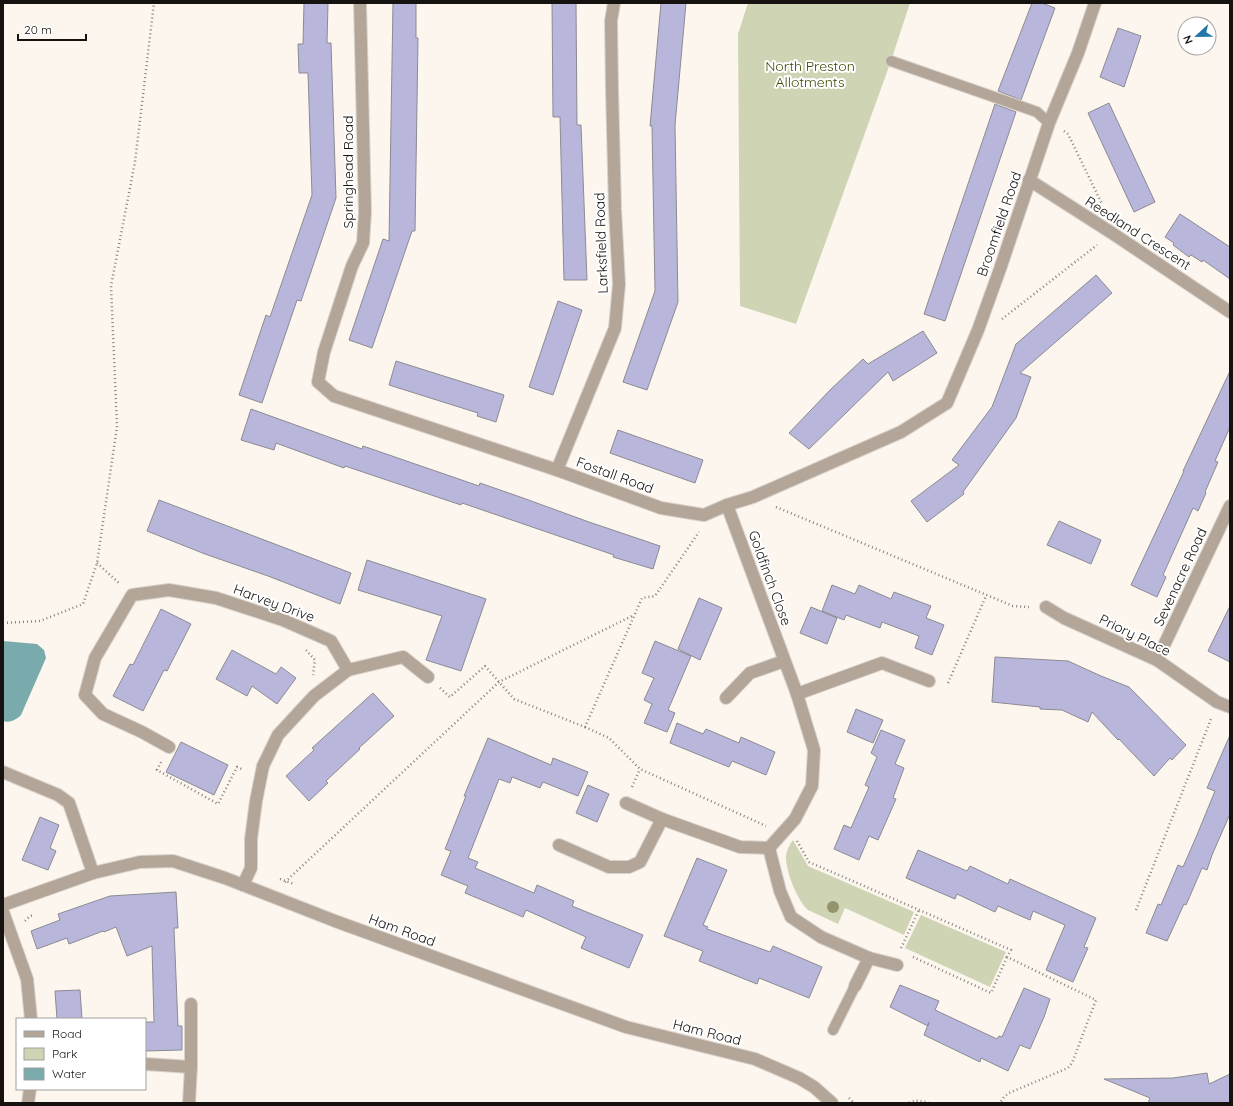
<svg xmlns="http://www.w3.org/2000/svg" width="1233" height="1106" viewBox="0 0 1233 1106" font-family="Quicksand,sans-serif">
<rect width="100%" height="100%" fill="#fdf6ef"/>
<g fill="#cfd5b4">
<polygon points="748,3 910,3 891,61 796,324 740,306 738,34"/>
<path d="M793,840l15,26 106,46 -10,23 -59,-27 -7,16 -30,-14c-11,-10 -23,-40 -22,-55 1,-6 4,-11 7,-15z"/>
<polygon points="921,915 1006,952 990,987 905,948"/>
</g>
<path fill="#79abac" d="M3,641l34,3 7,6 2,8 -25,57c-5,5 -11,8 -18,6z"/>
<g fill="#b9b6db" stroke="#8b8b92">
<polygon points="304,3 328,3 327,43 331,43 336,198 301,301 297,300 262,403 239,395 266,315 270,317 312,195 308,73 299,73 298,44 303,44"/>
<polygon points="393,3 416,3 416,38 418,38 415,231 412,231 372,348 349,340 383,239 389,241"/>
<polygon points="552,3 576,3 577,125 581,125 587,280 564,280 560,117 553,117"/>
<polygon points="661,3 686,3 675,125 678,302 647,390 623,382 655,291 652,126 650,126"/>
<polygon points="1032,3 1042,3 1055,8 1021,100 998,91"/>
<polygon points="1118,28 1141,36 1124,87 1100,77"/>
<polygon points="1109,103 1155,202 1134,212 1088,113"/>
<polygon points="995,104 1016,112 945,321 924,314"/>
<polygon points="1180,214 1230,247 1230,279 1203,260 1202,262 1191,255 1189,257 1173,245 1174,243 1165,237"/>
<polygon points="1096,275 1112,293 1020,373 1031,377 1016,418 963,492 964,494 927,522 911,501 959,465 952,460 992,407 1016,344"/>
<polygon points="558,301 582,310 553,395 529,387"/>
<polygon points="923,331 937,353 893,381 888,372 809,449 789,433 831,389 863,359 868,364"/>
<polygon points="396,361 504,395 496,422 477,416 478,413 389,385"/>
<polygon points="1230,371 1230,427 1215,461 1218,462 1205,492 1206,493 1198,511 1193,508 1163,575 1166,577 1157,597 1131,585 1166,510 1184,471 1183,471"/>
<polygon points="251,409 362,449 363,446 479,486 480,483 523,498 589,522 660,546 653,569 613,557 614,555 462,503 461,505 345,466 344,468 276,443 274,450 241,440"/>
<polygon points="618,430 703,460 695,483 610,453"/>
<polygon points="159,500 351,573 340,604 268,576 205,554 147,531"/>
<polygon points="1059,521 1101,540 1091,564 1047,545"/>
<polygon points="367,560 486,599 461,671 426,660 442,616 358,590"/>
<polygon points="832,585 855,594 859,585 891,599 894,592 931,606 926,618 944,625 932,655 915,648 919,636 882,622 880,628 846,615 844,620 822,611"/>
<polygon points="699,598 722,608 700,660 678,649"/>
<polygon points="1230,606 1230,662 1208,651"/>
<polygon points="811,607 837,618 827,644 800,633"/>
<polygon points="161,609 191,624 167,671 164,670 143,711 113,696 130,664 133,665"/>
<polygon points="655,641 691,656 668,710 675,713 667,732 644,723 652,704 644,700 654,678 642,673"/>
<polygon points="232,650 276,674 281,667 296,678 277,704 252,686 247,696 216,679"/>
<polygon points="995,657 1068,661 1101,676 1129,687 1186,745 1172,760 1170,758 1154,776 1119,739 1118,740 1092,712 1088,722 1062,710 1040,709 1040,707 992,702"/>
<polygon points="373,693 394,716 359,748 360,749 326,781 328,783 309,801 286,776 314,750 312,748"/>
<polygon points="856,709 883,720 873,743 847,732"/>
<polygon points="677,723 703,734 706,729 739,743 741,737 775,752 766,775 732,761 729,767 670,743"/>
<polygon points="881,730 905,740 895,764 904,768 893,798 896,799 878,840 869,836 859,860 834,849 844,825 851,828 869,787 865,785 877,757 871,753"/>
<polygon points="1230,735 1230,814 1212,855 1207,870 1202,868 1186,905 1184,904 1167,941 1146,933 1158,904 1161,905 1178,865 1183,867 1197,835 1215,791 1207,788"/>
<polygon points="488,738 551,765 553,758 588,772 578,796 543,782 540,788 512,777 510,783 499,779 468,858 478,862 475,868 534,893 537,885 574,901 572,906 643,935 629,968 581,948 586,937 526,910 523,917 465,893 468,886 441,875 451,851 445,849 466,796 464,796"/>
<polygon points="181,742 228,765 214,795 166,772"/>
<polygon points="588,785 609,794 597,822 576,813"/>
<polygon points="40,817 59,825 50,848 56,851 48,870 22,860"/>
<polygon points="918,850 967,871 970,866 1008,884 1010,879 1096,918 1084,947 1088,948 1073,982 1046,970 1065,925 1033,911 1030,920 998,906 995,912 957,894 955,899 906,878"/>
<polygon points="697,858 727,870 703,925 708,927 707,929 770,952 773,946 822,967 809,998 759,978 757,984 699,961 703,951 664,936"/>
<polygon points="176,892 178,928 174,928 178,1026 182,1026 182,1050 145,1051 145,1022 154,1022 152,946 127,956 116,927 104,932 103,931 69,944 67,938 37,949 31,931 60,920 58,914 110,896"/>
<polygon points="900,985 939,1001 935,1010 997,1039 999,1036 1002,1037 1024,988 1050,999 1044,1017 1030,1049 1020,1045 1008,1071 981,1058 980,1062 924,1035 929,1022 928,1026 890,1007"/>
<polygon points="80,990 82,1019 57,1019 55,991"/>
<polygon points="1207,1073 1209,1084 1230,1074 1230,1103 1148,1103 1150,1098 1104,1079 1173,1078"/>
</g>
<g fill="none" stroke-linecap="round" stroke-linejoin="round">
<g stroke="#d8d2cb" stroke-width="12">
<g id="lane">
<polyline points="891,61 1037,112 1049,123"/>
<polyline points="833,1030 855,986"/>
</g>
</g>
<g stroke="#d8d2cb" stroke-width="14">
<g id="street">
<polyline points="360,3 365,212 363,243 352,266 324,352 318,382 334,396 557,470 661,508 704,515 727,505 753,497 901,432 947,403 978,330 1000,269 1049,123 1078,53 1095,3"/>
<polyline points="1029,180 1112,233 1230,312"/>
<polyline points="557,470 615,328 619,284 615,209 612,90 611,21 614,3"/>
<polyline points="1046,607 1064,618 1157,660 1217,702 1230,707"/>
<polyline points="1157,660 1230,506"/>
<polyline points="348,670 403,657 428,677"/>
<polyline points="797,694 882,663 929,681"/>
<polyline points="726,698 750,673 784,661"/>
<polyline points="169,747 142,732 103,714 85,695 95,658 132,595 169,590 216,598 283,620 331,641 348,670 314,696 278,735 263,766 256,801 251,839 251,868 243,885"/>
<polyline points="3,772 58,795 69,803 93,873"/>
<polyline points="626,803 662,819 740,847 769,848 795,819 812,786 814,750 797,694 727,505"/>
<polyline points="559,845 609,867 629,867 640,862 662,819"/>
<polyline points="769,848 780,891 791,917 821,937 869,958 897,965"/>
<polyline points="3,905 93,873 140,862 173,861 225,878 335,921 626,1027 755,1059 799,1078 814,1087 832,1103"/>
<polyline points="3,912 27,979 31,1019"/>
<polyline points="855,986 869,958"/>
<polyline points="145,1064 191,1067"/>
<polyline points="28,1103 30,1089"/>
<polyline points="189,1103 191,1067 191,1004"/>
</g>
</g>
<g stroke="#87827d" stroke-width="2.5" stroke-dasharray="1 3" stroke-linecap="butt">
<polyline points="1064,131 1068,134 1102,204"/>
<polyline points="1002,319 1097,245"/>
<polyline points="776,507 1013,606 1029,607"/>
<polyline points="97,563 120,584"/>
<polyline points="3,623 40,621 83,604 97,563 117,427 111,286 135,162 154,3"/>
<polyline points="306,650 315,660 313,675"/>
<polyline points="948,683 986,596"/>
<polyline points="440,688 450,697 485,666 514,699 585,727 642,598 655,596 699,532"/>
<polyline points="585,727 609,738 640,769 766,826"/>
<polyline points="161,762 157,770 218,804 237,767 244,770"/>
<polyline points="632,787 640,769"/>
<polyline points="797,841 809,862 1011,950 1007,957 1096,1000 1072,1063 1068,1068 1009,1093 1004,1097 1000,1103"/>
<polyline points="280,879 294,884"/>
<polyline points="285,882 499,682 634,615"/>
<polyline points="1136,910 1211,719"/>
<polyline points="25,921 30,916 34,915"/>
<polyline points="901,948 919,910"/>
<polyline points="913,957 991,993 1007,957"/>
<polyline points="849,1098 854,1103"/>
<path d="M909,1103c7,-4 12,-2 20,0"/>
</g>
<use href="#lane" stroke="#b3a699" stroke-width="10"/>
<use href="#street" stroke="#b3a699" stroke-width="12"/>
</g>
<circle fill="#94956e" cx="833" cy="907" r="6"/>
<g text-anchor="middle" stroke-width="4" stroke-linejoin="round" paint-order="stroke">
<g font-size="14" fill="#3f4504" stroke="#fff">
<text x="810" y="71">North Preston<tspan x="810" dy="16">Allotments</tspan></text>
</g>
<g font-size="14" fill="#151210" stroke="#fff">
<text transform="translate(348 172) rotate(-90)" y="5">Springhead Road</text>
<text transform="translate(999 224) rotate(-71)" y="5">Broomfield Road</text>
<text transform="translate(1138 233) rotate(33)" y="5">Reedland Crescent</text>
<text transform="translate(601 243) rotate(-92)" y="5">Larksfield Road</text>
<text transform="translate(615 475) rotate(20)" y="5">Fostall Road</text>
<text transform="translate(1180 577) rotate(-65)" y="5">Sevenacre Road</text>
<text transform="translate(770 578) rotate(70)" y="5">Goldfinch Close</text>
<text transform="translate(274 603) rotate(20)" y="5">Harvey Drive</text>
<text transform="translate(1135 635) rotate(26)" y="5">Priory Place</text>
<text transform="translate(402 930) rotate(20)" y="5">Ham Road</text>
<text transform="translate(707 1032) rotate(14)" y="5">Ham Road</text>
</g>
</g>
<rect width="1233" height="1106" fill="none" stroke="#151210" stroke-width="8"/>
<rect x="16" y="1018" width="130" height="72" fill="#ffffff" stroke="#a1a09f"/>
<rect x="24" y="1031" width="20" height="6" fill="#b3a699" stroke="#a1a09f"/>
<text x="52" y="1038" font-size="12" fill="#151210">Road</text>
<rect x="24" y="1048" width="20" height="12" fill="#cfd5b4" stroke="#a1a09f"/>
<text x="52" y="1058" font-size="12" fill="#151210">Park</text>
<rect x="24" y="1068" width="20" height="12" fill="#79abac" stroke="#a1a09f"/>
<text x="52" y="1078" font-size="12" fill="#151210">Water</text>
<g transform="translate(1197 36) rotate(248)"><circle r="19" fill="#ffffff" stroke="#a1a09f"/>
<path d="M0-3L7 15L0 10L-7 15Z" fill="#2577a8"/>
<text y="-6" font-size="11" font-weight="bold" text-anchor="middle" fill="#151210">N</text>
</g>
<path d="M18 34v6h68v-6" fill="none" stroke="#151210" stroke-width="2"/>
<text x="24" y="34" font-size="12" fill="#151210" stroke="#ffffff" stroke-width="3" paint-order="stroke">20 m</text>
</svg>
